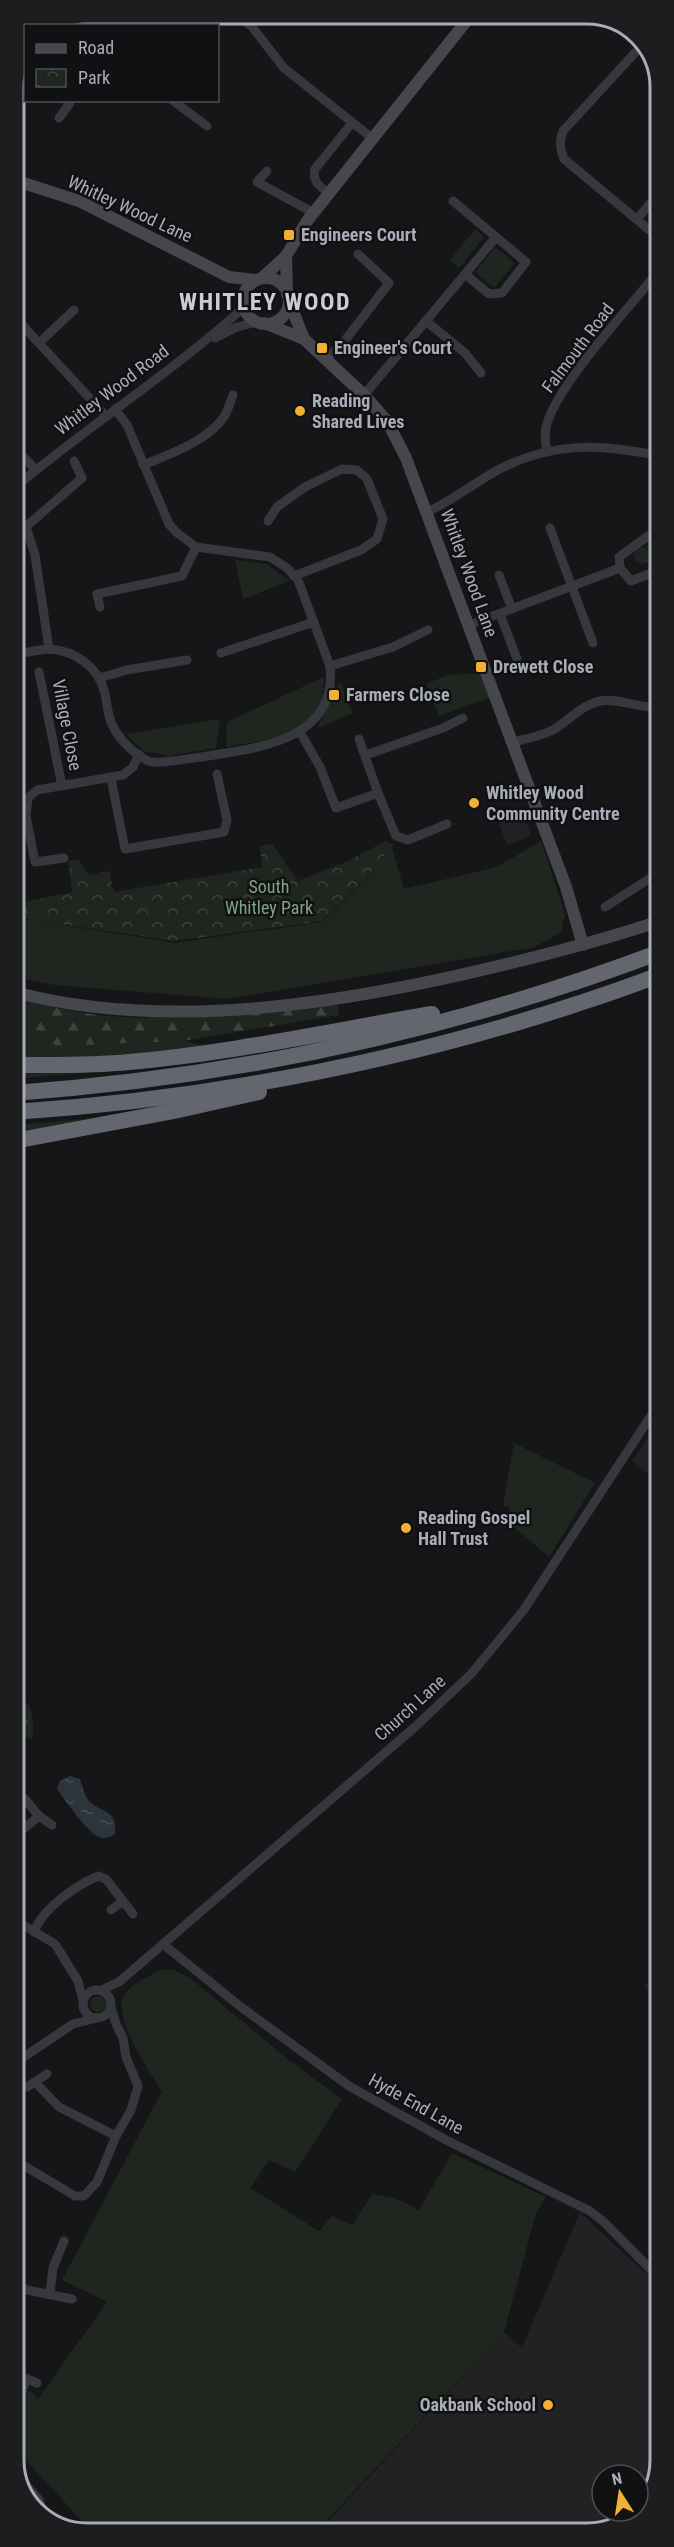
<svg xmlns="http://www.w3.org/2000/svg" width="674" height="2547" viewBox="0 0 674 2547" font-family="'Roboto Condensed',sans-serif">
<defs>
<pattern id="forest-firs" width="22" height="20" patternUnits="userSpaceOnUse" patternTransform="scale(1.5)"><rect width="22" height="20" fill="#1e261f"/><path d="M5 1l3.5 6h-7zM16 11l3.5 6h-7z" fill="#3c433d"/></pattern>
<pattern id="park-crowns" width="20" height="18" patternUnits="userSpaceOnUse" patternTransform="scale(1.5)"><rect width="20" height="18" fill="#1e261f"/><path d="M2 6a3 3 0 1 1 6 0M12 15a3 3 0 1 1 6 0" fill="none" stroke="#3c433d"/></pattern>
<pattern id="water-ripples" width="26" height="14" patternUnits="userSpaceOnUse" patternTransform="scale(1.5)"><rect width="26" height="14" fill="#2c353c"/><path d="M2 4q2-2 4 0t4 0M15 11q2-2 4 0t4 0" fill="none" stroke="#485056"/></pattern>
</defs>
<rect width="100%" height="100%" fill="#161618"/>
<g fill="#222225">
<polygon points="523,812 531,836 507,845 498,821"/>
<polygon points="660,1420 660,1484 632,1461"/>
<polygon points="580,2212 635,2264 660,2284 660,2461 645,2505 638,2510 638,2475 602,2475 602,2511 636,2511 602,2532 317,2533 504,2332 522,2348"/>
</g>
<g fill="#1e261f">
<polygon points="475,229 484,237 459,268 450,260"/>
<polygon points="495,247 515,263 494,288 475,272"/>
<polygon points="654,541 659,550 659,557 654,560 646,547"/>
<polygon points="235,560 267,564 289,581 243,599"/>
<polygon points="483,673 491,697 439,716 426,684 448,675"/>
<path d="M324,677c-1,9 -1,22 -5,29 -18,32 -61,35 -93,41l1,-25z"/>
<polygon points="340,682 353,713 318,728 318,727"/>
<polygon points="220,719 216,748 168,756 144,751 126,734"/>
<polygon points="541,841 565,914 561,932 535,947 227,999 55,985 14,977 14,917 174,943 322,922 368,877 391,844 404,889 497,867"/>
<path d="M14,998c14,4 20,23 23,37l20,11 126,-5 26,5 -89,10 -106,3z"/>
<polygon points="115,1070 14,1079 14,1072"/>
<polygon points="109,1117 14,1133 14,1125"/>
<polygon points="514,1443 595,1483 549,1557 509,1523 510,1507 503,1506"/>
<path d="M162,1970h12l16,8 100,83 52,38 -47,73 -26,-12 -19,28 69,43 13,-15 20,9 20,-31 23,4 24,12 33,-57 94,44 -10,16 -32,119 -189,201h-222l-74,-80 -4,5v-73l19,8 4,6 69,-97 -45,-22 100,-189c-11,-17 -51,-75 -38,-96 8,-12 26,-20 38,-25z"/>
<polygon points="660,1973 660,2013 645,1986"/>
<circle cx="98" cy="2004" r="8"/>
</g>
<path fill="url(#forest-firs)" d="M21,1000c21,4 42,10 63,13 82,12 172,-1 254,-9l1,11 -156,26 -126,5 -20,-11 -10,-27z"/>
<g fill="url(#park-crowns)">
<circle cx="642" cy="556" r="8"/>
<polygon points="386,841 393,845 367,877 322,921 174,941 14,917 14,904 72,892 68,861 79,860 88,875 109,871 114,892 262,867 260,846 272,844 298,881 348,861"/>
<path d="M14,1693c19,10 21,26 18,46l-17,-4z"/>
</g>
<path fill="url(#water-ripples)" d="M70,1776l10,3c2,7 5,18 10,23 14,12 27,7 25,32 -5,3 -11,6 -18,2 -11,-6 -32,-36 -40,-47l3,-8z"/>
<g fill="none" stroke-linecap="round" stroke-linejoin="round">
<g stroke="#37383d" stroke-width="9">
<polyline points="242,14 284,68 372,138"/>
<polyline points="248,24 262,14"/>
<polyline points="87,26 95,22 103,26"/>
<polyline points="118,26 154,14"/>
<path d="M643,44l-80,87c-4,10 -3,17 1,28l95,79"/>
<polyline points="23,64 26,66"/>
<polyline points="172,100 207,126"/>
<polyline points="59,118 70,103 66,100"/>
<polyline points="267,171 257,182 314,213"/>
<path d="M329,194c-9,-8 -17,-12 -14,-25l37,-46"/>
<polyline points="453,201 526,262 502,293 489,294 465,274"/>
<polyline points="637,219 659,193"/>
<polyline points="14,316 106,416"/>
<polyline points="426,321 465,353 481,373"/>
<polyline points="215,338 237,327 256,322"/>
<polyline points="39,343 74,310"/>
<polyline points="325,359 343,343 389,283 358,254"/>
<polyline points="364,395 496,237"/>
<polyline points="14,447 36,470"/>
<path d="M547,452c-1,-8 -3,-16 -1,-24 7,-38 78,-114 105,-148"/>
<path d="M143,465c27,-11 63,-23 81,-48 4,-6 6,-15 9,-22"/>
<path d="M14,488c75,-63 158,-115 230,-181"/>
<path d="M427,512c25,-11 47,-29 71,-42 54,-29 104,-26 161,-14"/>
<polyline points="268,521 277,507 305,487 342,469 357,470 367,479 383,519 377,539 361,550 294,576"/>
<polyline points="26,527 35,555 49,649"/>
<polyline points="550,528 593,643"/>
<polyline points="14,537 82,478 74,461"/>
<polyline points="620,568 619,557 651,534"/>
<polyline points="499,575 512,609"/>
<polyline points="100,607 97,594 182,576 196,547"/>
<polyline points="500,614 517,659"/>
<polyline points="469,625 620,568 631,581 659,570"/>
<polyline points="221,653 314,622"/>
<path d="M14,655c11,-2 25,-6 36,-6 25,2 47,17 54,41 3,10 3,22 7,32 6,15 21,31 37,39 9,4 42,-3 54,-4 53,-9 136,-15 128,-91l-32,-86 -11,-12 -17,-11 -74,-10 -20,-15 -7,-8 -42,-99 -12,-16"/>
<polyline points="330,666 393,647 428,630"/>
<polyline points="39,672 62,786"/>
<polyline points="99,678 127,670 187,660"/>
<polyline points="300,732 320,767 336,808 378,793 359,739"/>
<path d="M513,742c13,-3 28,-6 40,-12 15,-9 29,-25 47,-29 21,-4 40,10 59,4"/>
<polyline points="366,755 443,728 463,718"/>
<polyline points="111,778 125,849 224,832 227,820 217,774"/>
<polyline points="378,793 396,836 408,840 447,824"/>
<polyline points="64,858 35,862 26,816 28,798 37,790 123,775 133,767 139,754"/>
<polyline points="605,907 660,872"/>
<polyline points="24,1798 39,1816 52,1825"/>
<polyline points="15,1836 39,1816"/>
<polyline points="111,1910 123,1901"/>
<polyline points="15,1920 55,1944 78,1981 83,2001"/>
<path d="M34,1932c8,-23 41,-46 64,-56l8,3 27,35"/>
<polyline points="163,1944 241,2007 349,2086 446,2140 590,2211 604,2222 660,2279"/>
<circle cx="97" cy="2004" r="14"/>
<polyline points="101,1990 119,1982 415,1727 471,1674 523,1611 660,1402"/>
<polyline points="15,2063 73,2024 97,2018"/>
<polyline points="36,2083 59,2107 116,2136"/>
<polyline points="27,2087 47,2074"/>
<polyline points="15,2164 23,2165 75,2196 84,2196 97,2182 116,2136 131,2110 138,2086 126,2057 123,2038 116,2024 111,2007"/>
<polyline points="15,2285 27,2290 72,2299"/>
<polyline points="50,2293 53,2268 64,2241"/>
<polyline points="15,2374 37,2383"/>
<polyline points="21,2393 27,2379"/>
<polyline points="15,2472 39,2500 41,2505 38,2514"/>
</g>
<g stroke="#45474d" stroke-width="12">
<polyline points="14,180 79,201 229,277 256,280"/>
<polyline points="286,256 287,294"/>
<polyline points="262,278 286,256 307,221 472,14"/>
<circle cx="266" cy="301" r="23"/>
<polyline points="289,301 304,339"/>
<polyline points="264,323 304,339 364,395 387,421 406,458 566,887 583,945"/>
<path d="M14,992c159,42 344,9 501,-30 49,-12 97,-25 145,-41"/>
</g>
<g stroke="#63666e" stroke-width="16">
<path d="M14,1065c38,0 77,1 115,-3 102,-9 202,-31 303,-48"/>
<path d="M14,1093c221,-16 439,-63 646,-141"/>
<path d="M14,1112c220,-15 439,-60 646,-137"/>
<polyline points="14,1141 174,1111 259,1092"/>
</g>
</g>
<g fill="#f2b134" stroke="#111113" stroke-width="2">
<rect x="283" y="229" width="12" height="12" rx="3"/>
<rect x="316" y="342" width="12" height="12" rx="3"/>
<circle cx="300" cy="411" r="6"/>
<rect x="475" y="661" width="12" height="12" rx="3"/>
<rect x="328" y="689" width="12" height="12" rx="3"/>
<circle cx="474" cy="803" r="6"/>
<circle cx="406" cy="1528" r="6"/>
<circle cx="548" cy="2405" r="6"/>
</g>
<g text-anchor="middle" stroke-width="5" stroke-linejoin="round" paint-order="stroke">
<g font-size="18" fill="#a8adb8" stroke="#111113">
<text transform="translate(130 209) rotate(25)" y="6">Whitley Wood Lane</text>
<text transform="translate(578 348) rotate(-53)" y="6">Falmouth Road</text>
<text transform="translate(112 390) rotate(-37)" y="6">Whitley Wood Road</text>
<text transform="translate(469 573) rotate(70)" y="6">Whitley Wood Lane</text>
<text transform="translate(67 725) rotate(79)" y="6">Village Close</text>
<text transform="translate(410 1708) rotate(-42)" y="6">Church Lane</text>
<text transform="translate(416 2104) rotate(29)" y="6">Hyde End Lane</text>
</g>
<g font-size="18" font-weight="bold" fill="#a8adb8" stroke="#111113" text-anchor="start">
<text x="301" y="241">Engineers Court</text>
<text x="334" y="354">Engineer's Court</text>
<text x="312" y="407">Reading<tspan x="312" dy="21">Shared Lives</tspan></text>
<text x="493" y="673">Drewett Close</text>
<text x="346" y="701">Farmers Close</text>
<text x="486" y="799">Whitley Wood<tspan x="486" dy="21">Community Centre</tspan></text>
<text x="418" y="1524">Reading Gospel<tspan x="418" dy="21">Hall Trust</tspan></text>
<text x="536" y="2411" text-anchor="end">Oakbank School</text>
</g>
<g font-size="18" fill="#7fa381" stroke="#111113">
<text x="269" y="893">South<tspan x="269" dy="21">Whitley Park</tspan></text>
</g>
<g font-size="24" font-weight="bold" letter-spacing="1.5" fill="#c9ccd4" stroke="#111113">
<text x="265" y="310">WHITLEY WOOD</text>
</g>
</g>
<path d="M0 0H674V2547H0ZM87 24H587A63 63 0 0 1 650 87V2460A63 63 0 0 1 587 2523H87A63 63 0 0 1 24 2460V87A63 63 0 0 1 87 24Z" fill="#1d1d20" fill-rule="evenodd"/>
<path fill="none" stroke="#a8adb8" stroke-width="3" d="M87 24H587A63 63 0 0 1 650 87V2460A63 63 0 0 1 587 2523H87A63 63 0 0 1 24 2460V87A63 63 0 0 1 87 24Z"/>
<rect x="24" y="24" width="195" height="78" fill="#111113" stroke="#4d4f55" stroke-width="1.5"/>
<rect x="36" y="44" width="30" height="9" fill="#45474d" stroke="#4d4f55" stroke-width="1.5"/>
<text x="78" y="54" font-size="18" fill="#a8adb8">Road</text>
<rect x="36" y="69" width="30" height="18" fill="url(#park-crowns)" stroke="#4d4f55" stroke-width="1.5"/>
<text x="78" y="84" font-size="18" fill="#a8adb8">Park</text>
<g transform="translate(620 2493) rotate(348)"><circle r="28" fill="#111113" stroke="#4d4f55" stroke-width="1.5"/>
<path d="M0-4.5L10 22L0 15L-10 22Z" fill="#f2b134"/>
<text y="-9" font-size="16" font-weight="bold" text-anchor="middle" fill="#a8adb8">N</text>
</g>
</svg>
